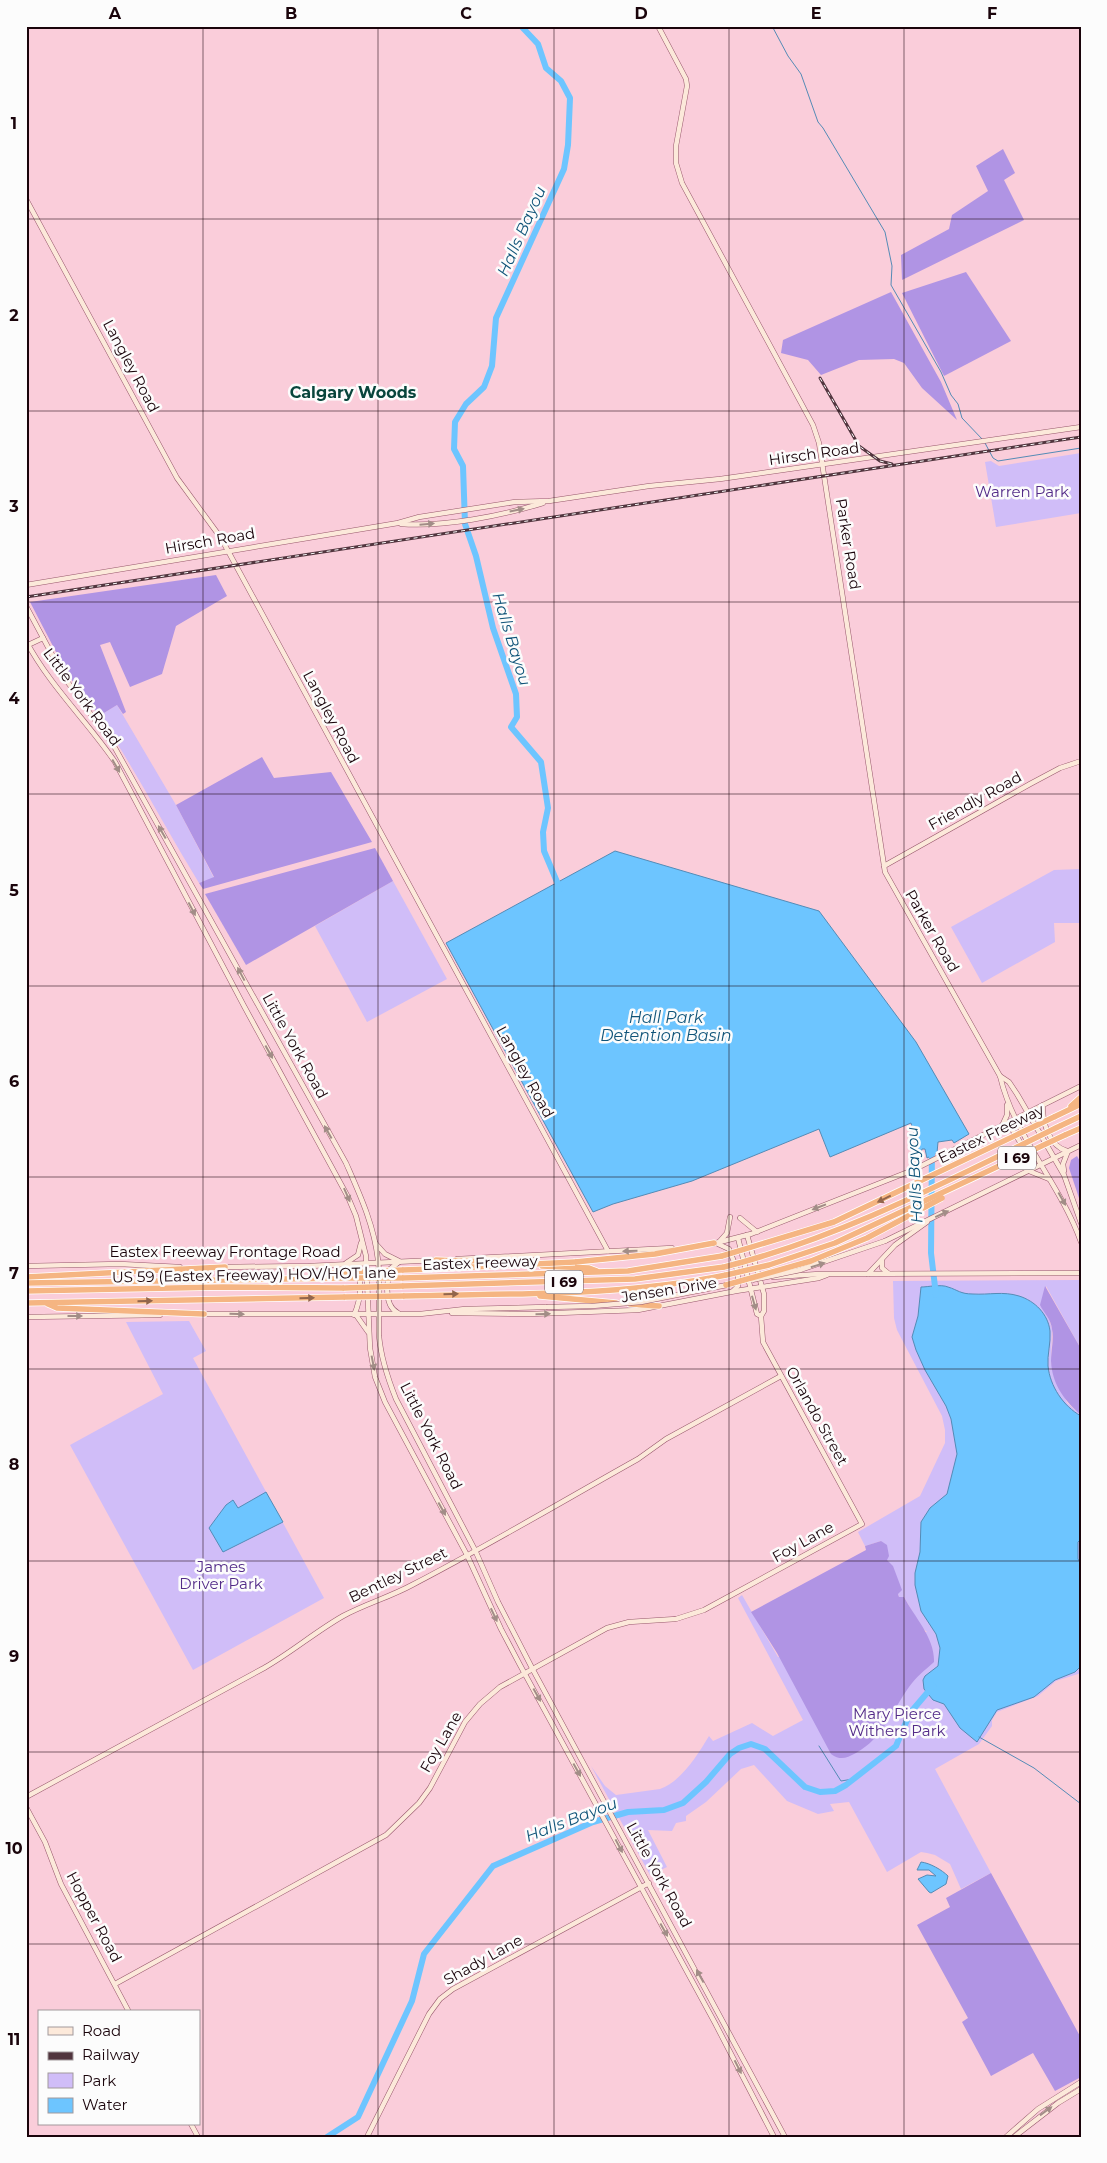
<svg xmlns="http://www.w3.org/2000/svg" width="1107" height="2163" viewBox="0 0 1107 2163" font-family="Montserrat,sans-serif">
<rect width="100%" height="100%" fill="#facdda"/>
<g fill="#d0bdf8">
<polygon points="1081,453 1081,513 996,527 985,462 991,461 999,466"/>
<path d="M117,705l59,100 38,73 -15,5c-34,-55 -63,-113 -100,-167z"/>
<polygon points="1081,869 1081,923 1054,923 1055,942 982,983 951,927 1054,870"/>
<polygon points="393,881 447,979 367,1022 315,926"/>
<path d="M1081,1280v69l-35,-63 -4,22 6,7 4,14 -1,34 16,40 14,12v258l-25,8 -18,15 -41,16 -5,8v6l-13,18 -44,25 56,104 -30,16 -11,-25 -15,-9 -8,-2 -6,-1 -34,20 -38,-70 -19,2 4,7 -16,3 -31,-13 -33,-36 -13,4 -35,33 -20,14v5l-10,2 -4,8 -24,-1 19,37 -17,8 -59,-109 14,20 11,9 44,-6c22,-8 38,-35 49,-53l4,5 39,-18 21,13 30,-16 -65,-122 4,-3 36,62 149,-25 -6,-5 -17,-30h-5l-18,-56 -16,5 -7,-14 62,-36 25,-53v-13l-3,-14 -45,-86 -3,-12 -1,-37z"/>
<polygon points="189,1321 206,1351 193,1358 324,1598 193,1670 70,1445 163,1394 126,1322"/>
</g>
<g fill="#b094e4">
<polygon points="1003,149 1015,173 1004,180 1024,220 902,280 901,255 949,229 952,215 988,191 976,166"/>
<polygon points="966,272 1011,341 944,376 902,293"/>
<polygon points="891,292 941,382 957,420 922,388 904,363 894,359 859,360 821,375 808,360 781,353 783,340"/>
<polygon points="216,575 227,596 176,626 162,674 130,687 110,642 100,645 126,712 123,714 117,705 99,716 68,675 30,602"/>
<polygon points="262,757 274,778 331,772 372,842 203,889 199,883 214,877 176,805"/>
<polygon points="375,848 393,881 246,965 205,894"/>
<polygon points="1077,1156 1081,1163 1081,1204 1069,1168 1071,1160"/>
<path d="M1045,1286l36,63v66c-17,-15 -29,-31 -30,-54 0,-10 3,-22 1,-32 -1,-10 -8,-16 -12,-24z"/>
<path d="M881,1541l6,4 2,11 -2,4 6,6 9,24 -4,4 1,3h5c11,21 31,41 30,65 -9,8 -18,15 -25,25 -17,24 -26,51 -53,66 -10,5 -15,8 -25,1l-54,-101 -26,-41 115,-62 -1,-4z"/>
<polygon points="991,1873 1081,2038 1081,2077 1055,2091 1033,2053 991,2076 962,2022 968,2018 917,1925 950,1907 946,1898"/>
</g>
<g fill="#6dc5ff" stroke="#548bb6">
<polygon points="615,851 819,911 916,1042 969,1134 954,1143 952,1140 938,1142 937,1153 927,1158 925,1149 922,1149 920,1156 911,1123 830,1157 819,1129 692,1181 613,1204 593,1212 446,943"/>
<path d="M921,1287c7,0 20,-3 27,0 10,3 12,7 25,7 16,1 30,-3 46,2 16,5 29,18 31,35 1,12 -3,24 -2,35 2,20 15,40 33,50v123l-3,3v17l3,5v102l-6,6 -20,8 -21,17 -37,13 -20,32 -17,-14 -16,-24 -11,-4 -9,-11 -1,-9 2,-4 13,-10 2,-18 -4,-14 -15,-23 -6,-26v-12l5,-21 1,-30 9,-14 17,-14 10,-40 -6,-35 -5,-13 -21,-36 -9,-20 -4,-13 6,-21z"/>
<polygon points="266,1492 283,1522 223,1552 209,1528 226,1505 233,1500 238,1508"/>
<path d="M921,1862c9,1 21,8 27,14l-2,8 -15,9 -2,-1 -11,-13 9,-4 9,1 -7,-6h-12z"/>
</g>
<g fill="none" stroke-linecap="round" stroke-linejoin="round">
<g stroke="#548bb6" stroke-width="1">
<polyline points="772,26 788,56 801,74 818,122 823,128 885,232 892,266 891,285 941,372 951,395 958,404 962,418 983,440"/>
<polyline points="985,443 993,458 998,461 1081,448"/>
<polyline points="979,1737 1034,1768 1081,1804"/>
<polyline points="819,1746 841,1781 853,1779"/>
</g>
<g stroke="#6dc5ff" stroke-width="6">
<polyline points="521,26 538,44 546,68 561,81 570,98 568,145 564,169 496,318 492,366 484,387 466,404 455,422 454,449 463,466 465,524 476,556 493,628 516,694 517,717 511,727 541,762 548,808 543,832 544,851 560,889"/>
<polyline points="932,1148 931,1253 936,1295"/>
<polyline points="327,2137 358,2117 412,2001 424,1954 493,1866 593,1822 628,1812 664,1810 683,1803 706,1782 730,1754 739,1748 751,1744 765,1749 805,1787 820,1792 835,1791 846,1785 896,1746 910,1713 933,1686"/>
</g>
<g stroke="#97576c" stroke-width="5.5">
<g id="secondary">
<path d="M658,26l28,53 1,7 -11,60v17l6,20 131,242 6,18 66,429 115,204c14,60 60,107 81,166"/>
<polyline points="26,199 177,478 221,538 608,1251"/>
<path d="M401,524c44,3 100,-8 142,-21"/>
<polyline points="26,585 398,523 419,517 515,502 549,501 649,486 720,479 1081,427"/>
<path d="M26,606l38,71 51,71 231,415c14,32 28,62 32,97 3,25 0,51 1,76 2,22 9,43 17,63l79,151 23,52 34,66 253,469"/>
<path d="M26,641c24,45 61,80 89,121l129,244 104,191 8,19 10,40 4,92 5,29 10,25 82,153 34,74 19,36 195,358 59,114"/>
<polyline points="28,645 43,638"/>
<polyline points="884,866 1030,784 1060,768 1081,761"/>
<polyline points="1000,1076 1009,1082 1017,1094 1064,1175 1081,1223"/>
<path d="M1007,1105v10l-5,11 9,2c9,12 17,27 16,43"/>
<path d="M1043,1105c-1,17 6,41 24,46"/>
<polyline points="1029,1171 1049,1179"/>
<polyline points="1064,1171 1063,1164 1068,1151"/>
<polyline points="740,1218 757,1232"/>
<polyline points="738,1238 757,1314 761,1316"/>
<polyline points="885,1241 1081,1145"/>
<polyline points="719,1242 727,1233 730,1217"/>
<polyline points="376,1244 385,1254 399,1261"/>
<polyline points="712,1244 751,1234 913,1170 1081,1086"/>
<polyline points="718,1244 729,1249 738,1272 738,1286 733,1291"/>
<polyline points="457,1259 672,1248"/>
<polyline points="882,1260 882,1268 888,1273"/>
<polyline points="346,1263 358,1255 361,1243"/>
<path d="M350,1264c16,8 10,38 4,51"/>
<polyline points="26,1266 120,1264 180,1267"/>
<polyline points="223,1267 309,1266 437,1260"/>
<polyline points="868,1274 895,1245 927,1222"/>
<polyline points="773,1277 819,1274 1081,1273"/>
<path d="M398,1313c-15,-8 -11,-31 -8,-44l9,-7"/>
<polyline points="452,1313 531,1314 638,1310 736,1291 819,1278 827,1275"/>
<polyline points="203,1314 420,1314 465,1309 546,1307"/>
<polyline points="356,1315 368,1332"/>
<polyline points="26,1317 160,1315"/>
<path d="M26,1797l238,-129c28,-16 51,-36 79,-52 22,-12 47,-19 69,-31 77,-40 151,-84 226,-126l28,-20 115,-63"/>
<polyline points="26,1807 45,1842 61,1884 129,2012"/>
<polyline points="115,1984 386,1835 419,1803 430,1788 465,1722 480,1704 500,1687 607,1628 629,1622 676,1619 704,1610 862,1524 763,1342 761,1316 764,1311 764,1294 747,1235"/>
<polyline points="191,2124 198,2137"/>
<polyline points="367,2137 429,2014 440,1999 453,1989 649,1883"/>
<polyline points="1006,2137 1038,2109 1081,2082"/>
<polyline points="1014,2137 1058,2103 1081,2089"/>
</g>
</g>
<g stroke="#fff" stroke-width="7">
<g id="highway">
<polyline points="1071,1106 1081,1097"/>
<polyline points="1054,1117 1081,1104"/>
<polyline points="1060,1126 1081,1116"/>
<polyline points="1065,1135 1081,1128"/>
<polyline points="436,1260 508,1263"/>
<polyline points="575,1262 655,1254 714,1243"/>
<polyline points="542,1266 589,1268 597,1271"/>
<polyline points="402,1270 431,1269"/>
<polyline points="318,1276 328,1273 345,1272"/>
<polyline points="26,1277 225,1267"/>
<polyline points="402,1278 628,1271 722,1256"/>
<polyline points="26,1283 345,1278"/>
<polyline points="402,1286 635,1279 724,1267"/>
<polyline points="26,1291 223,1287 344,1288"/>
<path d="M403,1296c108,-3 216,1 323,-21"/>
<polyline points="540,1296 616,1303"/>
<polyline points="26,1303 345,1297"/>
<polyline points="48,1304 57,1308 204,1314"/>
<polyline points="630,1304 659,1306"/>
</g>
</g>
<use href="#secondary" stroke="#fce9da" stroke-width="4.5"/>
<use href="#highway" stroke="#f5b582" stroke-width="5.5"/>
<g stroke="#51353e" stroke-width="3">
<g id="rail">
<polyline points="820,378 859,446 880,461 892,464"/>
<polyline points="26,597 1081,437"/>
</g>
</g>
<use href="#rail" stroke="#fcfcfc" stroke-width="1" stroke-dasharray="4" stroke-linecap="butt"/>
<g stroke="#97576c" stroke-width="5.5" stroke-linecap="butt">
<g id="secondary-bridge">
<polyline points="752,1280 800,1270 885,1241"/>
<polyline points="546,1307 592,1306 641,1302 727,1285"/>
</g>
</g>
<g stroke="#fff" stroke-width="7" stroke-linecap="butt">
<g id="highway-bridge">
<polyline points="722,1256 834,1222 1054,1117"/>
<path d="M724,1267c119,-30 227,-88 336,-141"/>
<polyline points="431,1269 575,1262"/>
<polyline points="345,1272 402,1270"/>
<polyline points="726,1275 769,1265 835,1243 1065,1135"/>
<polyline points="345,1278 402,1278"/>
<polyline points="726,1285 811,1261 867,1238 942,1198"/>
<polyline points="344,1288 402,1286"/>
<polyline points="345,1297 403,1296"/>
</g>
</g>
<use href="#secondary-bridge" stroke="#fce9da" stroke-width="4.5"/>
<use href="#highway-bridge" stroke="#f5b582" stroke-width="5.5"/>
</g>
<defs><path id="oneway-solid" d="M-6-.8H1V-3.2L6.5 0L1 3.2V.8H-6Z" transform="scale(1.25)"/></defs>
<g fill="#a28d87">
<use href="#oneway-solid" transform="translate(517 510) rotate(-11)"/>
<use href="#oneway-solid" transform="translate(427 524) rotate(-5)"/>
<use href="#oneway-solid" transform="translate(116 766) rotate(60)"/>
<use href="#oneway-solid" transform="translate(162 832) rotate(-120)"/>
<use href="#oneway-solid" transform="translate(192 909) rotate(62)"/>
<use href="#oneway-solid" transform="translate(241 974) rotate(-118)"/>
<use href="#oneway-solid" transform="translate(269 1052) rotate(61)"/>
<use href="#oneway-solid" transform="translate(328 1132) rotate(-119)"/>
<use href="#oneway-solid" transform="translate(347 1195) rotate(66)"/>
<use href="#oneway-solid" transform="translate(1062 1199) rotate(61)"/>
<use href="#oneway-solid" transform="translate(819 1207) rotate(159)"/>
<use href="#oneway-solid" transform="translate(942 1214) rotate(-25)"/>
<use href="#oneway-solid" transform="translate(630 1251) rotate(178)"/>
<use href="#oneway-solid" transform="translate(818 1265) rotate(-17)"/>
<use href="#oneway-solid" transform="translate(754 1303) rotate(74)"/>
<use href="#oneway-solid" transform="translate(237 1314) rotate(1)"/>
<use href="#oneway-solid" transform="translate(543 1314) rotate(-1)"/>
<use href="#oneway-solid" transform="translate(75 1316)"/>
<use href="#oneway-solid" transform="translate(373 1363) rotate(79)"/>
<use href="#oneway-solid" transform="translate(442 1509) rotate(61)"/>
<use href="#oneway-solid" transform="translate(494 1615) rotate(65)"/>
<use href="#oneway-solid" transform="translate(537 1695) rotate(61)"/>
<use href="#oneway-solid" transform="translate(577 1770) rotate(61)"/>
<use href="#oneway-solid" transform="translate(619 1846) rotate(62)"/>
<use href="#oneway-solid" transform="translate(664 1930) rotate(61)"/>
<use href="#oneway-solid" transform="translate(700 1976) rotate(-119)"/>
<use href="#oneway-solid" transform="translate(738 2067) rotate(63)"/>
<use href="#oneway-solid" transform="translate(1046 2111) rotate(-36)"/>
</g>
<g fill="#92654c">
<use href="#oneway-solid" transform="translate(884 1199) rotate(154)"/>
<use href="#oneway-solid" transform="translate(451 1294) rotate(-2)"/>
<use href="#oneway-solid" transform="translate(307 1298) rotate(-1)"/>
<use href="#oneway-solid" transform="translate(145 1301) rotate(-1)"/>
</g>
<path fill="none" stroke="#1a040b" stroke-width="1" stroke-opacity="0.55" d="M203,26v2111M378,26v2111M554,26v2111M729,26v2111M904,26v2111M26,219h1055M26,411h1055M26,602h1055M26,794h1055M26,986h1055M26,1177h1055M26,1369h1055M26,1561h1055M26,1752h1055M26,1944h1055"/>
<g text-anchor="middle" stroke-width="5" stroke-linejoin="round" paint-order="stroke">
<g fill="#fcfcfc" stroke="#5e4e53" stroke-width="1">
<rect x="998" y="1146.5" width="38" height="23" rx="4"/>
<rect x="545" y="1270.5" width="38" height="23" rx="4"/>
</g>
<g font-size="14" font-weight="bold" fill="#1a040b">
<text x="1017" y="1163">I 69</text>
<text x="564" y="1287">I 69</text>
</g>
<g font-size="15" fill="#1a040b" stroke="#fcfcfc">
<text transform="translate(131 366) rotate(62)" y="5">Langley Road</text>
<text transform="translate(814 454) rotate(-8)" y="5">Hirsch Road</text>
<text transform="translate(210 541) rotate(-10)" y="5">Hirsch Road</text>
<text transform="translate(848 544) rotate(81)" y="5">Parker Road</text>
<text transform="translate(82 697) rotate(53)" y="5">Little York Road</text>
<text transform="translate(331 717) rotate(62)" y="5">Langley Road</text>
<text transform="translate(975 801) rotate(-29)" y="5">Friendly Road</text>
<text transform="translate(932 931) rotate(60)" y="5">Parker Road</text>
<text transform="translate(295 1046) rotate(61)" y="5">Little York Road</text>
<text transform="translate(525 1072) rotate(61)" y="5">Langley Road</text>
<text transform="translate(991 1134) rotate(-26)" y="5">Eastex Freeway</text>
<text x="225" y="1257">Eastex Freeway Frontage Road</text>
<text transform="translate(480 1263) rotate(-2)" y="5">Eastex Freeway</text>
<text transform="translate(254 1275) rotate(-1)" y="5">US 59 (Eastex Freeway) HOV/HOT lane</text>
<text transform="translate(669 1290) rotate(-9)" y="5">Jensen Drive</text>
<text transform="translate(817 1416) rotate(61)" y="5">Orlando Street</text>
<text transform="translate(431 1436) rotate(63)" y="5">Little York Road</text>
<text transform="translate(803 1542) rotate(-29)" y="5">Foy Lane</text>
<text transform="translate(398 1575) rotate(-26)" y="5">Bentley Street</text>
<text transform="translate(441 1742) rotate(-60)" y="5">Foy Lane</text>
<text transform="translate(659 1875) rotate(61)" y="5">Little York Road</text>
<text transform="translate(94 1917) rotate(62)" y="5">Hopper Road</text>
<text transform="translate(483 1960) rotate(-29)" y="5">Shady Lane</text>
</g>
<g font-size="15" fill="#532b88" stroke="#fcfcfc">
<text x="1022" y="497">Warren Park</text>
<text x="221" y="1572">James<tspan x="221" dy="17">Driver Park</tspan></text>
<text x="897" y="1719">Mary Pierce<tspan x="897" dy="17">Withers Park</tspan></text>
</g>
<g font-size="16" font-style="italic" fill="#105479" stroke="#fcfcfc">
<text transform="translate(521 231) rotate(-66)" y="6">Halls Bayou</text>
<text transform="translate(512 639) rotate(73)" y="6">Halls Bayou</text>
<text x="666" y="1023">Hall Park<tspan x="666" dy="18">Detention Basin</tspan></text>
<text transform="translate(914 1175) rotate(-93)" y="6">Halls Bayou</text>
<text transform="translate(571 1819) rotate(-21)" y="6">Halls Bayou</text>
</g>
<g font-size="16" font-weight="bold" fill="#09453c" stroke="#fcfcfc">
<text x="353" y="398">Calgary Woods</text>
</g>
</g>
<rect width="1107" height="2163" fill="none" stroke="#fcfcfc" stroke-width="55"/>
<rect x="38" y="2010" width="162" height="115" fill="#fcfcfc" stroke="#a2999c"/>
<rect x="48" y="2027" width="25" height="8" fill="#fce9da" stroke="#a2999c"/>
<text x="82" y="2036" font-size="15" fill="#1a040b">Road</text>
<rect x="48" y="2052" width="25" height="8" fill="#51353e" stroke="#a2999c"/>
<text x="82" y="2060" font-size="15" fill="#1a040b">Railway</text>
<rect x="48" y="2073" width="25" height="15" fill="#d0bdf8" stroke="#a2999c"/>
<text x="82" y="2086" font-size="15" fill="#1a040b">Park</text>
<rect x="48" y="2098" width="25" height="15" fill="#6dc5ff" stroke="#a2999c"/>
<text x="82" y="2110" font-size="15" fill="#1a040b">Water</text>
<rect x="28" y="28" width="1052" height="2108" fill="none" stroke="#1a040b" stroke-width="2"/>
<g font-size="16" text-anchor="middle" font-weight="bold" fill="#1a040b">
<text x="115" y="19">A</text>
<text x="291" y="19">B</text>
<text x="466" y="19">C</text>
<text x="641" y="19">D</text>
<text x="816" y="19">E</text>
<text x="992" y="19">F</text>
<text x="14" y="129">1</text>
<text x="14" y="321">2</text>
<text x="14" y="512">3</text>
<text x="14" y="704">4</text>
<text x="14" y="896">5</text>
<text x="14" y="1087">6</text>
<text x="14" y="1279">7</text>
<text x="14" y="1470">8</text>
<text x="14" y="1662">9</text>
<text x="14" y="1854">10</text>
<text x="14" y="2045">11</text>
</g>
</svg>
